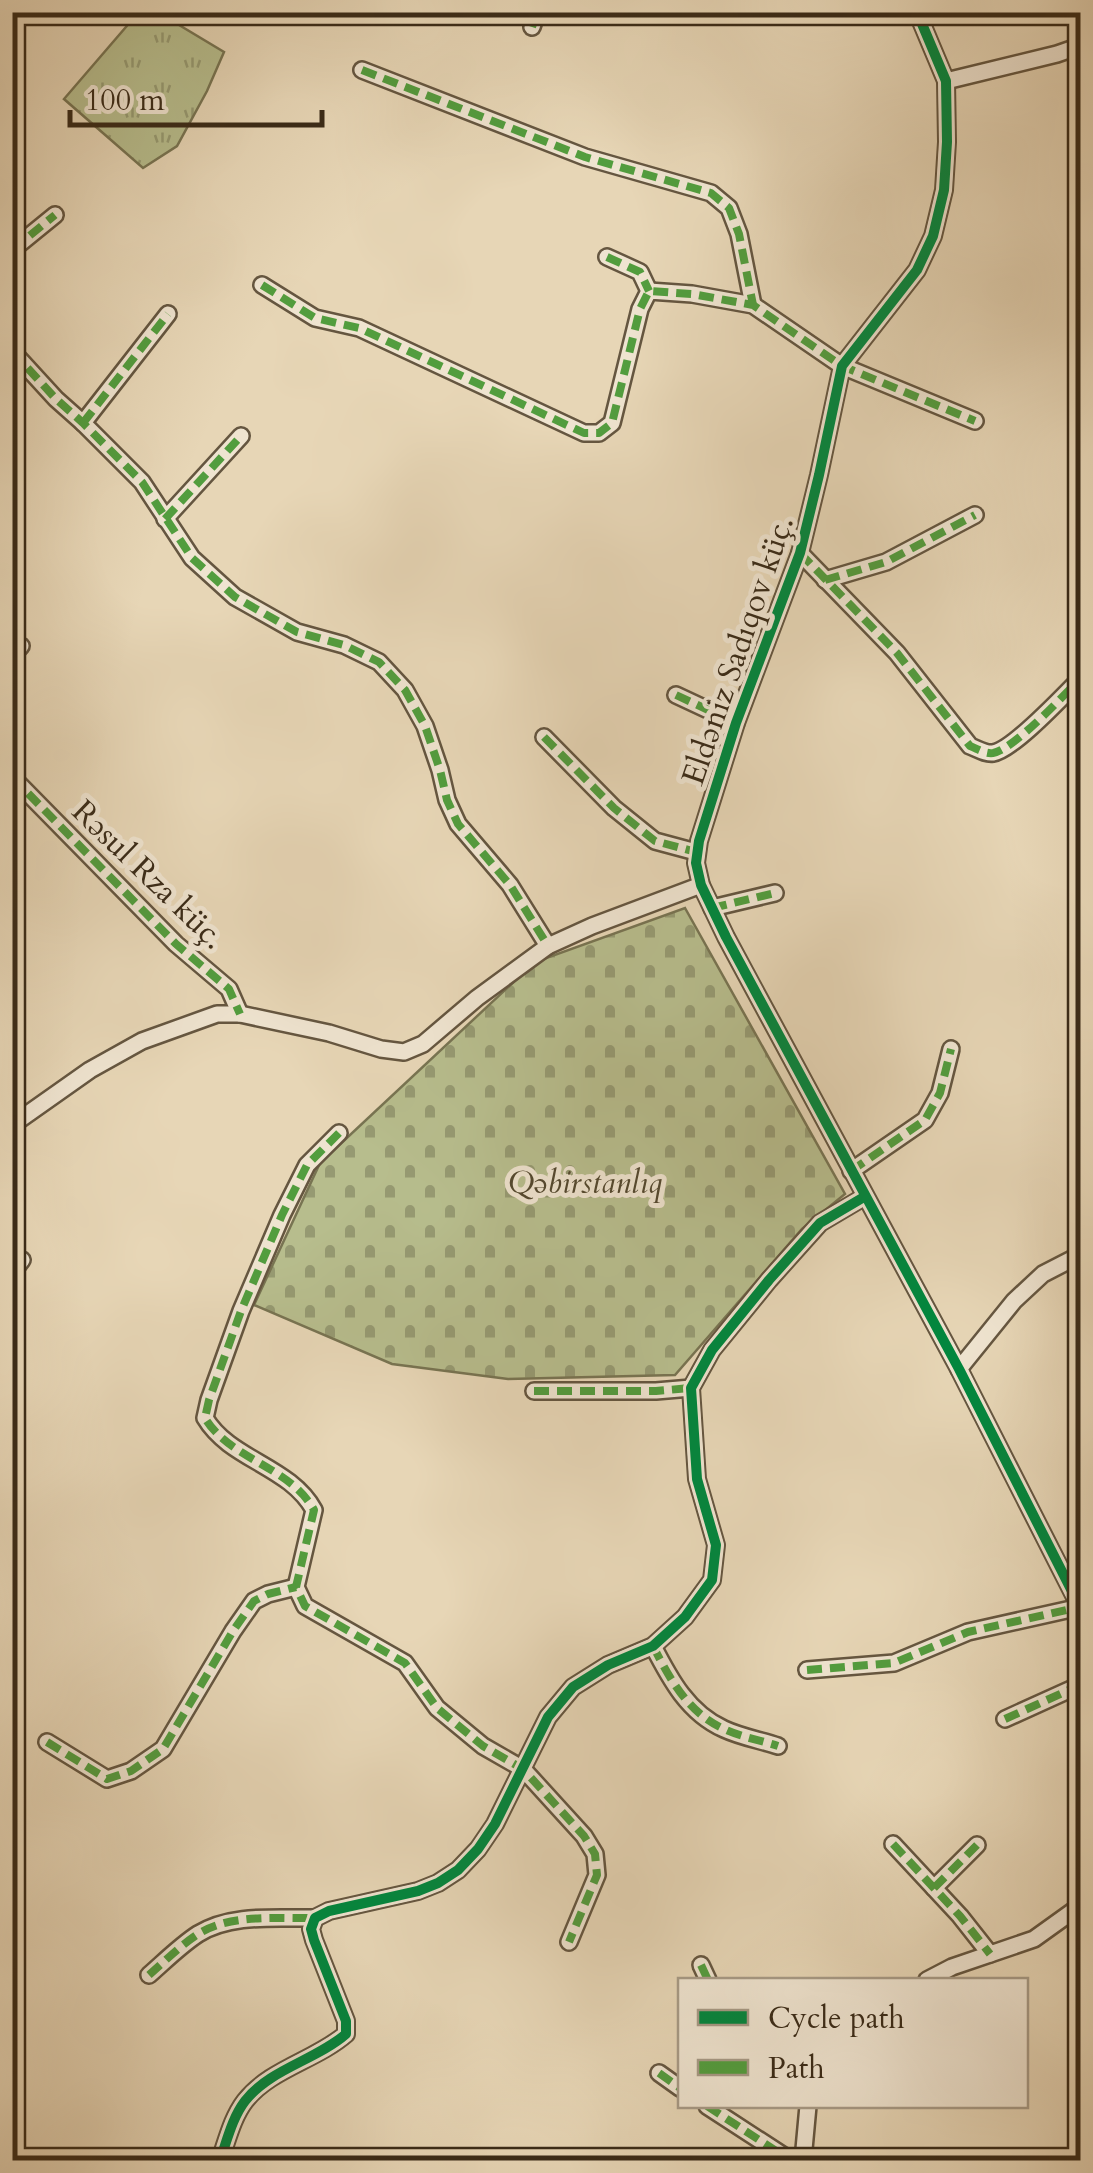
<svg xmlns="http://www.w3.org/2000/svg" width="1093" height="2173" viewBox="0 0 1093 2173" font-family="Cardo,serif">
<defs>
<pattern id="grass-tufts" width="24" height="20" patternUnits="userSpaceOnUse" patternTransform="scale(2.5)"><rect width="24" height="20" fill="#b7bd8d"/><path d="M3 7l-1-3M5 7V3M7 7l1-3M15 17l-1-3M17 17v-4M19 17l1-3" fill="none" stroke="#969a72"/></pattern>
<pattern id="cemetery-stones" width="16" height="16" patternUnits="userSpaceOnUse" patternTransform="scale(2.5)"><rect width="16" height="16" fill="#b7bd8d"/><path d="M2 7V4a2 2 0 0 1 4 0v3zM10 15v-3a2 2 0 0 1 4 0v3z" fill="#969a72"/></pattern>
</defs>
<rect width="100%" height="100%" fill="#e7d6b6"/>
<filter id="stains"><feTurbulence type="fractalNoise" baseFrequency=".002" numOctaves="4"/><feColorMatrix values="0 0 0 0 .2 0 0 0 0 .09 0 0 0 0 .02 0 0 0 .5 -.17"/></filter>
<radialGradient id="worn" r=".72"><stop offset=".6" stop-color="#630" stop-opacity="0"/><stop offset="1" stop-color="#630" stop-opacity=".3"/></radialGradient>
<polygon fill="url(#grass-tufts)" stroke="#787452" stroke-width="2.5" points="138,13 159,13 224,52 207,91 177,146 143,168 64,99"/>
<polygon fill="url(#cemetery-stones)" stroke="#787452" stroke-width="2.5" points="685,908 845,1194 802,1229 675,1375 508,1379 392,1364 254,1305 320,1163 535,962"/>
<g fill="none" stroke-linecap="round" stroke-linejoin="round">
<g stroke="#655640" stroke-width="20">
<g id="minor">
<polyline points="917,12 946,81 947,142 944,190 933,236 917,270 842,366 819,475 800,553 736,723 699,841 696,863 701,885 726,937 959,1369 1080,1607"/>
<polyline points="532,27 537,12"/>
<polyline points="362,70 585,157 711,193 729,208 739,234 753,305"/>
<polyline points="946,81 1057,54 1080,46"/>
<polyline points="12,250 55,215"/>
<polyline points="607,257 640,272 649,291"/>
<polyline points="262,285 315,318 359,328 584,433 599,433 612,423 640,309 649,291 692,294 753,305 842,366 975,421"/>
<polyline points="12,351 56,399 83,423 142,482 192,558 235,597 297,632 344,645 379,662 405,690 425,726 440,770 447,800 458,824 510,885 548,946"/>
<polyline points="83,423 168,314"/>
<polyline points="165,519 241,436"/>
<path d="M800,553l97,100 73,93c8,3 15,8 23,7 20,-3 71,-58 87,-74"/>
<polyline points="825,580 886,562 975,515"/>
<polyline points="12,656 21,646"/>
<polyline points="676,695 736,723"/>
<polyline points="544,737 614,808 655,841 696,852"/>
<polyline points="12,777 176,944 229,989 240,1014"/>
<polyline points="712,908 775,893"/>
<polyline points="12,1125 90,1070 142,1041 217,1014 240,1014 329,1033 381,1049 404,1052 423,1044 477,998 548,946 592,926 701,885"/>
<path d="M339,1133l-32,32 -25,50 -41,96 -32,89 -4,18c25,42 85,48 109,92l-18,77 9,19 100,57 32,45 46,38 40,23 61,67 11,18 2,21 -28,67"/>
<polyline points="851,1171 925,1120 940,1093 951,1049"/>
<polyline points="12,1273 22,1260"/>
<polyline points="959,1369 1014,1301 1043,1274 1080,1255"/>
<polyline points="534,1391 656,1391 691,1388"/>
<polyline points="12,1479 16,1483"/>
<path d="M653,1646c17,33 35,67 71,83 17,8 36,11 54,17"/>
<polyline points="807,1670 894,1663 968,1632 1080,1607"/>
<polyline points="1005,1719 1080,1685"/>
<polyline points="47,1742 107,1779 131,1771 163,1749 233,1631 254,1601 268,1594 296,1587"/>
<polyline points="893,1844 960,1916 990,1954"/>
<polyline points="934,1888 977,1845"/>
<polyline points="701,1965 708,1980"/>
<path d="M149,1975c16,-14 32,-30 49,-41 34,-21 79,-15 117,-16"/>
<polyline points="927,1980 952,1967 1034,1939 1080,1906"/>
<polyline points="659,2073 680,2088"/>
<polyline points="707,2106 790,2160"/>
<path d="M220,2160c7,-19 12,-42 25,-59 25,-32 71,-41 101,-67v-13l-32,-81 -3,-11 4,-11 14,-7 89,-20 20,-8 20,-13 20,-21 17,-25 53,-107 25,-30 35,-22 45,-19 32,-29 27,-37 4,-35 -19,-66 -6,-91 21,-38 57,-70 51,-57 44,-26"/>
<polyline points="803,2160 808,2106"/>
</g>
</g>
<use href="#minor" stroke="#efe4d0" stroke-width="15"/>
<g stroke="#529d3e" stroke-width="8" stroke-dasharray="15 8" stroke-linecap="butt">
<polyline points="532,27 537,12"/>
<polyline points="362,70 585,157 711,193 729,208 739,234 753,305"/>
<polyline points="12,250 55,215"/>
<polyline points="607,257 640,272 649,291"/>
<polyline points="262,285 315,318 359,328 584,433 599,433 612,423 640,309 649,291 692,294 753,305 842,366 975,421"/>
<polyline points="12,351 56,399 83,423 142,482 192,558 235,597 297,632 344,645 379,662 405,690 425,726 440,770 447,800 458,824 510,885 548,946"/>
<polyline points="83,423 168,314"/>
<polyline points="165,519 241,436"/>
<path d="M800,553l97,100 73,93c8,3 15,8 23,7 20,-3 71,-58 87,-74"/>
<polyline points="825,580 886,562 975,515"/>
<polyline points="12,656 21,646"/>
<polyline points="676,695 736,723"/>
<polyline points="544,737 614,808 655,841 696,852"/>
<polyline points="12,777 176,944 229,989 240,1014"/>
<polyline points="712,908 775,893"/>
<path d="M339,1133l-32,32 -25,50 -41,96 -32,89 -4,18c25,42 85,48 109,92l-18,77 9,19 100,57 32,45 46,38 40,23 61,67 11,18 2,21 -28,67"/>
<polyline points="851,1171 925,1120 940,1093 951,1049"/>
<polyline points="12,1273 22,1260"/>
<polyline points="534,1391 656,1391 691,1388"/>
<polyline points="12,1479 16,1483"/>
<path d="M653,1646c17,33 35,67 71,83 17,8 36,11 54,17"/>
<polyline points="807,1670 894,1663 968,1632 1080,1607"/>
<polyline points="1005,1719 1080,1685"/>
<polyline points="47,1742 107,1779 131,1771 163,1749 233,1631 254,1601 268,1594 296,1587"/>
<polyline points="893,1844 960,1916 990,1954"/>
<polyline points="934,1888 977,1845"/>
<polyline points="701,1965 708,1980"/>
<path d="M149,1975c16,-14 32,-30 49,-41 34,-21 79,-15 117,-16"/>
<polyline points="659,2073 680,2088"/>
<polyline points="707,2106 790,2160"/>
</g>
<g stroke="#efe4d0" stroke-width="16">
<g id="cycleway">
<polyline points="917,12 946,81 947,142 944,190 933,236 917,270 842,366 819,475 800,553 736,723 699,841 696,863 701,885 726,937 959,1369 1080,1607"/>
<path d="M220,2160c7,-19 12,-42 25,-59 25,-32 71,-41 101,-67v-13l-32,-81 -3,-11 4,-11 14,-7 89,-20 20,-8 20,-13 20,-21 17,-25 53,-107 25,-30 35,-22 45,-19 32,-29 27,-37 4,-35 -19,-66 -6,-91 21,-38 57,-70 51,-57 44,-26"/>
</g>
</g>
<use href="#cycleway" stroke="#00873e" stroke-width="10"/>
</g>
<g text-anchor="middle" stroke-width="10" stroke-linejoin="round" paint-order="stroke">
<g font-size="32" fill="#3a2b18" stroke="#efe4d0">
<text transform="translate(737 650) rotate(-71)" y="11">Eldəniz Sadıqov küç.</text>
<text transform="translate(149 874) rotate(44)" y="11">Rəsul Rza küç.</text>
</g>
<g font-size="32" font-style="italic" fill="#53482f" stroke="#efe4d0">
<text x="585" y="1193">Qəbirstanlıq</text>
</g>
</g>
<rect width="1093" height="2173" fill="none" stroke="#e7d6b6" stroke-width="50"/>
<rect x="15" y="15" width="1063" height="2143" fill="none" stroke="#3a2b18" stroke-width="5"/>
<rect x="25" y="25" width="1043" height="2123" fill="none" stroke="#3a2b18" stroke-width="2.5"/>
<rect x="678" y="1978" width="350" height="130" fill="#efe4d0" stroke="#a79a86" stroke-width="2.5"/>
<rect x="698" y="2010" width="50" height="15" fill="#00873e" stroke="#a79a86" stroke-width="2.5"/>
<text x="768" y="2028" font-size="30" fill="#3a2b18">Cycle path</text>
<rect x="698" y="2060" width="50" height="15" fill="#529d3e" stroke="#a79a86" stroke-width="2.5"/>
<text x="768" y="2078" font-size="30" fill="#3a2b18">Path</text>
<path d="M70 110v15h252v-15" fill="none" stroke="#3a2b18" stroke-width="5"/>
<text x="85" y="110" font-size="30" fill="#3a2b18" stroke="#efe4d0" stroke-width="8" paint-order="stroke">100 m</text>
<rect width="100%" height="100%" filter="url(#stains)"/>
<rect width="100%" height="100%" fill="url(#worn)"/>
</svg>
